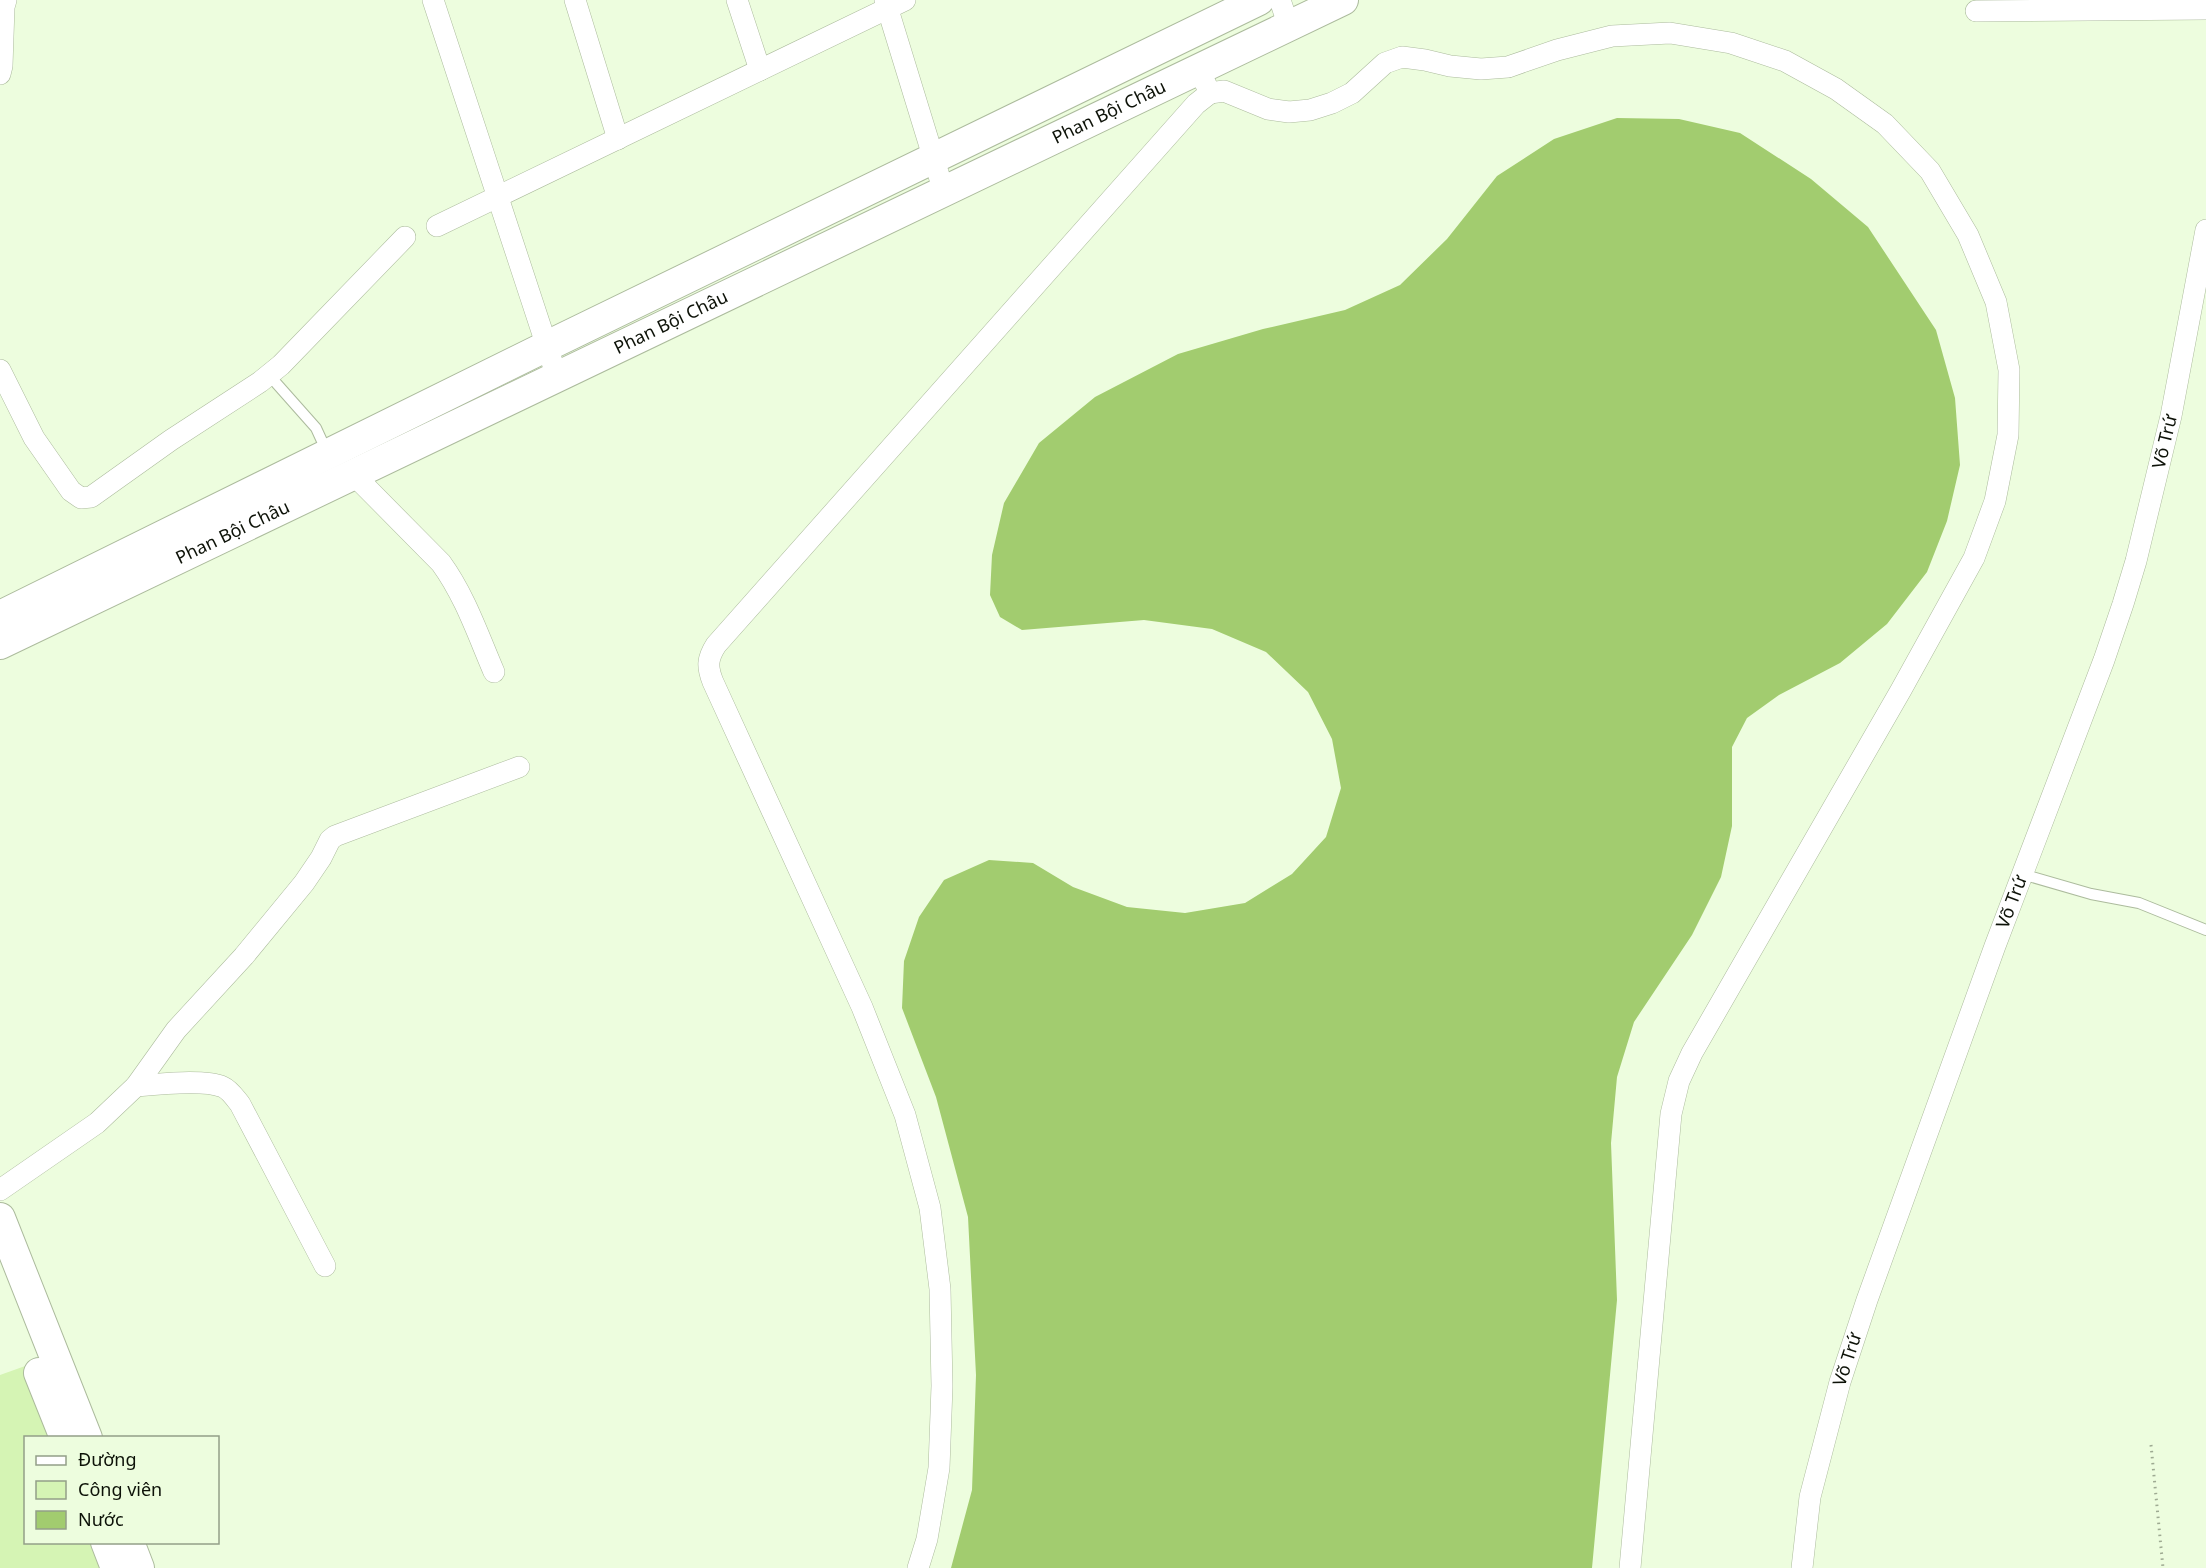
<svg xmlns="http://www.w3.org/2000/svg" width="2206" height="1568" viewBox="0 0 2206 1568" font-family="'Noto Sans',sans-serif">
<rect width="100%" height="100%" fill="#edfdde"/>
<polygon fill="#d5f4b4" points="28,1365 57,1437 26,1438 26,1542 98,1543 108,1568 0,1568 0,1375"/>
<polygon fill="#a2cc6f" points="1617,118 1679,119 1740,133 1811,179 1868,227 1936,330 1955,398 1960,465 1947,521 1927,572 1887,624 1840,663 1779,695 1747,718 1732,747 1732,826 1721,877 1692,935 1634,1022 1617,1077 1611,1143 1617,1300 1592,1568 951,1568 972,1490 976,1375 968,1217 936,1097 902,1008 904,961 919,917 944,880 989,860 1033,863 1073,887 1127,907 1185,913 1245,903 1292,874 1326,837 1341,788 1332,739 1308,692 1266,652 1212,629 1144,620 1022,630 1000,617 990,595 992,555 1004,503 1039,443 1095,397 1178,354 1263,329 1345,310 1400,285 1447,239 1497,176 1554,139"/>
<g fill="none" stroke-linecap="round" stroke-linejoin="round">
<g stroke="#acbb9d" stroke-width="12">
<g id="lane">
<polyline points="269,375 316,428 327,452"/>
<polyline points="2022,874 2091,894 2139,903 2206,930"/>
</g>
</g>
<g stroke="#acbb9d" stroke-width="22">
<g id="street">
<polyline points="433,0 557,377"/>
<polyline points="575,0 618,139"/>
<polyline points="737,0 760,70"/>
<polyline points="885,0 944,192"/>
<polyline points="1280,0 1289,27"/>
<polyline points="1976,11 2206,9"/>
<polyline points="1199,70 1210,93 1224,91 1268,109 1289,112 1310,110 1332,103 1352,93 1385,63 1402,57 1425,60 1450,66 1481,69 1508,67 1557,50 1612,36 1670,33 1731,43 1785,61 1836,89 1885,124 1930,171 1968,235 1996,302 2009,370 2008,435 1995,501 1974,558 1901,690 1692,1053 1679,1081 1671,1114 1630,1568"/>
<polyline points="0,74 2,66 4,7 6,0"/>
<polyline points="437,226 905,0"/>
<polyline points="0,370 34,438 71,491 81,498 91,497 171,440 260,382 281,365 405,237"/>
<path d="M353,474l88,89c24,33 37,72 53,109"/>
<path d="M136,1086c21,-2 69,-7 87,1 7,3 12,11 17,17l85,162"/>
<polyline points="0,1190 97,1123 136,1086 176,1030 244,956 304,883 321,858 330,840 335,836 519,767"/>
<path d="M918,1568l9,-29 12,-71 3,-82 -2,-97 -10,-81 -25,-93 -43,-108 -149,-325c-6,-15 -6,-23 3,-37l480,-541 14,-11"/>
<path id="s1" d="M1802,1568l8,-71 30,-115 27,-82 128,-354 109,-286 19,-56 13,-43 35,-145 35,-186"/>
</g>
</g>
<g stroke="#acbb9d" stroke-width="32">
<g id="secondary">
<polyline points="0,616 547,346 1259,0"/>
<path id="s2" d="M0,644l1343,-644"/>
<polyline points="0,1218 87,1438"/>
<polyline points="39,1373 65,1438"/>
<polyline points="106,1542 116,1568"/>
<polyline points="129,1542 139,1568"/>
</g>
</g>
<polyline stroke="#9eaa92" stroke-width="3" stroke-dasharray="1.5 4.5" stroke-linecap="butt" points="2151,1445 2163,1568"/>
<use href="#lane" stroke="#fff" stroke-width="10"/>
<use href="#street" stroke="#fff" stroke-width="21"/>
<use href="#secondary" stroke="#fff" stroke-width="30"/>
</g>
<g text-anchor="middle" stroke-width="6" stroke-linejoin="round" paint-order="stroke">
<g font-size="18" fill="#0d1208" stroke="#edfdde">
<text dy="6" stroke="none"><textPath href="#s2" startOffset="1230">Phan Bội Châu</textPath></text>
<text dy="6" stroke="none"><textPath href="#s2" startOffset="744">Phan Bội Châu</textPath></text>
<text dy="6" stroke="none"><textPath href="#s1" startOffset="1186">Võ Trứ</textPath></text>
<text dy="6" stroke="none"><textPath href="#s2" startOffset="258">Phan Bội Châu</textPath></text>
<text dy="6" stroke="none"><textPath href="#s1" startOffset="700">Võ Trứ</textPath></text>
<text dy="6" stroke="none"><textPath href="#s1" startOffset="214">Võ Trứ</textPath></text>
</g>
</g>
<rect x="24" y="1436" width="195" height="108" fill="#edfdde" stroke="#939f88" stroke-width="1.5"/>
<rect x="36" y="1456" width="30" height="9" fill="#ffffff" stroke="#939f88" stroke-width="1.5"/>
<text x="78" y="1466" font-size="18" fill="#0d1208">Đường</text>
<rect x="36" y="1481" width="30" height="18" fill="#d5f4b4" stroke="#939f88" stroke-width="1.5"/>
<text x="78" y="1496" font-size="18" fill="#0d1208">Công viên</text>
<rect x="36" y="1511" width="30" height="18" fill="#a2cc6f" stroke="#939f88" stroke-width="1.5"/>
<text x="78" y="1526" font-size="18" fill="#0d1208">Nước</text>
</svg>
